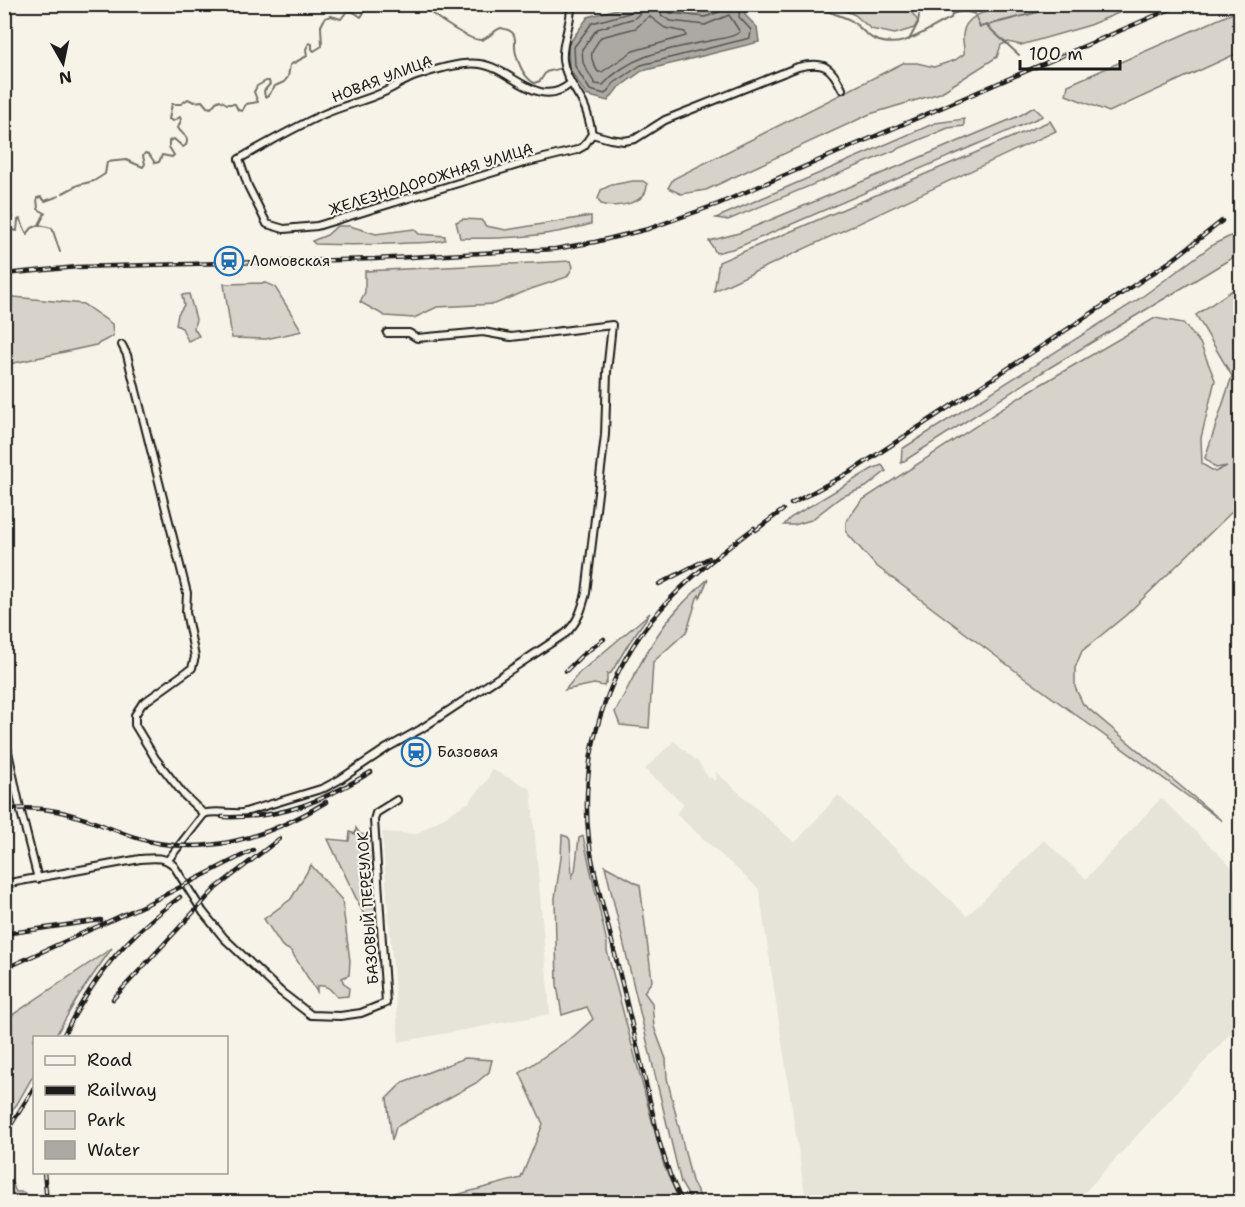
<svg xmlns="http://www.w3.org/2000/svg" width="1245" height="1207" viewBox="0 0 1245 1207" font-family="'Shantell Sans',sans-serif">
<rect width="100%" height="100%" fill="#f7f3e8"/>
<filter id="ink" filterUnits="userSpaceOnUse"><feTurbulence type="fractalNoise" baseFrequency=".0167" numOctaves="2"/><feDisplacementMap in="SourceGraphic" scale="12" xChannelSelector="R" yChannelSelector="G"/><feConvolveMatrix kernelMatrix="1 2 1 2 8 2 1 2 1" color-interpolation-filters="sRGB"/></filter>
<g filter="url(#ink)">
<g fill="#e6e3d9">
<polygon points="674,741 699,763 709,779 711,777 714,781 717,778 715,773 716,772 795,843 838,795 967,916 1044,840 1086,879 1161,798 1240,875 1240,1023 1076,1202 806,1202 759,889 676,814 684,804 645,769"/>
<polygon points="491,769 531,789 550,1014 399,1042 382,832 416,834 469,802 488,779"/>
</g>
<g fill="#d7d3cb" stroke="#7a7874" stroke-width="1.5">
<path d="M1023,4l-1,2 116,-1 -51,21 -66,19 -13,-3 -7,3 -4,12 -57,36 -70,21 -164,76 -25,4 -13,-6 5,-9 230,-116h14l17,4 21,-7 9,-6c1,-6 -2,-12 -1,-19 1,-20 25,-24 40,-28l-32,-2z"/>
<polygon points="897,5 907,6 918,21 914,28 895,34 871,29 855,15 832,5"/>
<polygon points="1235,12 1240,24 1240,52 1109,112 1066,95 1068,85"/>
<polygon points="1034,107 1043,116 736,248 716,253 709,241 739,233 1019,116"/>
<polygon points="964,119 964,126 948,128 728,220 716,218 935,123"/>
<polygon points="1050,121 1056,131 714,291 719,262"/>
<path d="M633,181h10l4,3c1,20 -32,25 -46,20l-3,-5 3,-9 10,-5z"/>
<path d="M591,216v8c-43,13 -87,15 -131,14l-4,-16 7,-3 18,1 5,6 20,4z"/>
<path d="M337,226h13l26,8 38,-5 5,5 26,2v4c-12,3 -25,3 -37,3 -31,2 -62,2 -93,1l-3,-3 15,-6z"/>
<polygon points="1235,234 1237,255 1049,368 901,463 902,449 1139,299 1214,244"/>
<polygon points="571,261 573,267 567,277 531,289 495,304 437,307 414,318 385,316 360,302 365,292 365,271"/>
<polygon points="266,283 275,287 302,331 266,339 232,338 224,284"/>
<polygon points="1240,285 1240,504 1126,615 1082,651 1075,668 1075,687 1083,704 1222,821 1017,672 875,565 846,532 846,522 861,501 1028,392 1155,318 1183,323 1200,343 1215,380 1201,438 1202,464 1215,472 1227,466 1216,468 1205,458 1232,376 1196,315"/>
<polygon points="189,294 196,319 194,328 199,336 188,341 182,328 176,325 178,314 184,305 182,295"/>
<polygon points="4,296 83,304 112,324 113,336 96,345 5,365"/>
<polygon points="882,465 886,471 866,487 841,497 811,520 794,525 784,525 790,518 872,469"/>
<path d="M708,579l-8,19 -1,-3 -2,3 -10,33 -34,31 -4,66 -29,-3 -5,-13c15,-27 28,-57 46,-82 13,-19 30,-35 47,-51z"/>
<polygon points="650,613 629,643 611,673 607,674 607,681 604,686 594,684 565,690 579,673"/>
<polygon points="356,828 360,834 368,836 373,840 376,921 369,923 367,921 328,839 349,841 350,832 355,834"/>
<polygon points="562,835 568,837 570,840 572,877 575,871 579,838 583,836 607,943 607,951 664,1166 680,1202 429,1202 521,1178 543,1124 520,1073 574,1036 593,1019 587,1007 562,1015 557,985 555,898 561,858"/>
<path d="M311,865l31,35 8,61 -1,14 -7,3 1,4 6,6 -1,8 -11,1c-6,-7 -10,-13 -20,-11v6l-26,-41 -9,-5 -18,-27 27,-20z"/>
<polygon points="605,866 640,885 652,981 644,992 652,1003 654,1027 666,1059 667,1078 692,1181 703,1202 692,1202 681,1183"/>
<polygon points="112,948 79,995 55,1037 34,1038 34,1074 17,1104 5,1119 5,1020"/>
<polygon points="465,1058 492,1060 489,1072 476,1083 396,1127 392,1141 387,1098 403,1082"/>
<polygon points="5,1180 11,1181 16,1192 23,1192 32,1198 32,1202 5,1202"/>
</g>
<polygon fill="#aca9a2" stroke="#72716c" stroke-width="1.5" points="723,5 746,5 745,15 757,27 759,42 642,71 618,88 608,101 586,95 569,68 568,45 588,17 620,8 659,6 705,11"/>
<g fill="none" stroke-linecap="round" stroke-linejoin="round">
<g stroke="#565452" stroke-width="1.5">
<polyline points="634,4 633,9 629,13 592,23 574,47 575,66 590,90 605,94 614,83 641,65 750,38 751,30 739,17 740,4"/>
<path d="M641,4l-1,9 -5,5 -38,11 -15,20 1,14 12,21 8,1c27,-31 68,-36 106,-44 10,-2 23,-3 31,-9l-11,-17 -24,10 -34,-4 -9,-5 -4,-12"/>
<polyline points="666,4 667,10 670,13 705,17 719,12 722,4"/>
<path d="M649,16l16,12 20,4 1,4 -53,15 -31,21h-4c-10,-17 -8,-19 3,-35l35,-9z"/>
</g>
<g stroke="#72716c" stroke-width="2">
<polyline points="393,4 400,9 404,8 404,4"/>
<polyline points="416,4 419,4"/>
<path d="M435,4l-5,4 1,5c9,7 39,28 50,27 8,-2 13,-10 20,-12 21,4 11,14 15,26 3,11 8,23 18,29l6,-2 6,-9 16,-4"/>
<polyline points="779,4 782,4"/>
<path d="M814,4c11,8 23,10 34,15 10,4 16,16 26,20 28,13 52,-10 77,-21l1,-4c8,-3 15,-3 23,0l5,13 58,-15 14,-8"/>
<polyline points="986,25 1019,55"/>
<polyline points="909,40 918,23 919,15"/>
<path d="M63,193l15,-8 16,-4 11,-7 2,-12 19,-2 17,7 2,-3 -2,-8 2,-3 4,1 6,9 4,-1 3,-7 10,2 2,-2 -5,-8v-6l5,-2 9,8 3,-2c4,-9 -4,-10 -8,-17l3,-8 -1,-3 -7,4 -4,-2 3,-15h9l7,-5 6,3 8,-1 5,6 4,1 5,-6 4,-2 7,4h8l3,6 4,1 4,-7 12,-2 -4,-10 3,-6 9,-5h3l1,3 -6,7 1,6h2l8,-11 9,-4 4,-5 2,-12 17,-9 -1,-7 3,-6 3,1v5l2,2 8,-5 -1,-20 4,-8 6,-2 10,3 6,-8h5l9,6 4,-6h11v-7"/>
<polyline points="4,206 7,206 9,216 12,217 9,222 4,224"/>
<polyline points="39,225 52,228 60,252"/>
<polyline points="4,227 17,231 18,220 20,219 27,234 32,228 39,225 45,213 38,209 37,198 41,197 45,201 59,196"/>
</g>
<g stroke="#1c1c1c" stroke-width="10">
<g id="street">
<path d="M571,83c-33,29 -59,-15 -91,-19 -17,-3 -50,7 -67,13 -10,4 -19,10 -29,15 -19,9 -40,13 -60,22 -29,13 -57,29 -85,45l9,27 19,38 17,5 33,-3 207,-63 53,-13 7,-4 8,-12c-2,-11 -4,-21 -9,-31 -8,-14 -18,-27 -20,-43 -2,-18 9,-36 8,-56"/>
<path d="M592,134l18,5 14,2 11,-2 30,-19 133,-53c26,-6 33,-1 44,22"/>
<polyline points="122,345 127,355 187,593 186,612 195,657 192,668 142,704 135,715 135,725 155,758 184,795 204,814"/>
<polyline points="4,733 20,808 38,879"/>
<path d="M168,860l36,-46c8,-4 26,0 38,-1l82,-25 15,-8 48,-32 34,-19 145,-96c12,-11 16,-24 20,-40l19,-158 2,-63 5,-47 -101,12 -28,-5 -66,6 -8,-5h-22"/>
<path d="M4,884l136,-25c13,-1 25,-3 34,7l29,46 21,26 57,54 30,23 29,1 21,-3 25,-10 -12,-183 2,-7 21,-13"/>
</g>
</g>
<use href="#street" stroke="#f7f3e8" stroke-width="6"/>
<g stroke="#1c1c1c" stroke-width="4.5">
<g id="rail">
<polyline points="4,274 77,267 375,259 555,249 595,242 648,229 718,204 1182,4"/>
<polyline points="791,504 852,471 1171,261 1222,221"/>
<polyline points="756,530 783,510"/>
<polyline points="659,584 709,558"/>
<polyline points="566,671 581,656 604,639"/>
<path d="M4,810c51,-8 84,11 130,27 66,22 135,1 192,-35"/>
<path d="M222,817c61,2 98,-15 149,-45"/>
<polyline points="4,934 101,920"/>
<polyline points="4,969 149,903 253,850"/>
<polyline points="113,999 216,888 279,839"/>
<path d="M62,1038c34,-64 59,-97 118,-141"/>
<polyline points="4,1136 34,1088"/>
<polyline points="44,1172 47,1202"/>
<path d="M682,1202l-12,-27 -11,-34c-15,-67 -31,-133 -47,-199 -8,-34 -19,-68 -23,-102 -10,-84 16,-168 72,-231 27,-31 60,-56 93,-81"/>
</g>
</g>
<use href="#rail" stroke="#f7f3e8" stroke-width="2" stroke-dasharray="7" stroke-linecap="butt"/>
</g>
</g>
<defs>
<g id="station-ring" transform="scale(1.5)"><circle r="9.5" fill="#f7f3e8" stroke="#1f6fb2" stroke-width="1.5"/><path d="M-3-6H3Q5-6 5-4V2Q5 4 3 4L4.5 6H3L1.5 4h-3L-3 6H-4.5L-3 4Q-5 4-5 2V-4Q-5-6-3-6ZM-3.5-4v3h7v-3ZM-3.5 1v1.5H-2V1ZM2 1v1.5H3.5V1Z" fill="#1f6fb2"/></g>
</defs>
<g fill-rule="evenodd">
<use href="#station-ring" x="229" y="261"/>
<use href="#station-ring" x="416" y="752"/>
</g>
<g text-anchor="middle" stroke-width="4.5" stroke-linejoin="round" paint-order="stroke">
<g font-size="15" fill="#1c1c1c" stroke="#f7f3e8">
<text transform="translate(382 79) rotate(-21)" y="5">НОВАЯ УЛИЦА</text>
<text transform="translate(431 179) rotate(-17)" y="5">ЖЕЛЕЗНОДОРОЖНАЯ УЛИЦА</text>
<text transform="translate(368 908) rotate(-94)" y="5">БАЗОВЫЙ ПЕРЕУЛОК</text>
</g>
<g font-size="15" fill="#1c1c1c" stroke="#f7f3e8" text-anchor="start">
<text x="250" y="266">Ломовская</text>
<text x="437" y="757">Базовая</text>
</g>
</g>
<rect width="1245" height="1207" fill="none" stroke="#f7f3e8" stroke-width="24"/>
<rect x="12" y="12" width="1221" height="1183" fill="none" stroke="#1c1c1c" stroke-width="2" filter="url(#ink)"/>
<rect x="33" y="1036" width="195" height="138" fill="#f7f3e8" stroke="#9f9d96" stroke-width="1.5"/>
<rect x="45" y="1056" width="30" height="9" fill="#f7f3e8" stroke="#9f9d96" stroke-width="1.5"/>
<text x="87" y="1066" font-size="18" fill="#1c1c1c">Road</text>
<rect x="45" y="1086" width="30" height="9" fill="#1c1c1c" stroke="#9f9d96" stroke-width="1.5"/>
<text x="87" y="1096" font-size="18" fill="#1c1c1c">Railway</text>
<rect x="45" y="1111" width="30" height="18" fill="#d7d3cb" stroke="#9f9d96" stroke-width="1.5"/>
<text x="87" y="1126" font-size="18" fill="#1c1c1c">Park</text>
<rect x="45" y="1141" width="30" height="18" fill="#aca9a2" stroke="#9f9d96" stroke-width="1.5"/>
<text x="87" y="1156" font-size="18" fill="#1c1c1c">Water</text>
<g transform="translate(63 63) rotate(171)" stroke="#f7f3e8" stroke-width="4.5" paint-order="stroke">
<path d="M0-4.5L10 22L0 15L-10 22Z" fill="#1c1c1c"/>
<text y="-9" font-size="16" font-weight="bold" text-anchor="middle" fill="#1c1c1c">N</text>
</g>
<path d="M1020 60v9h100v-9" fill="none" stroke="#1c1c1c" stroke-width="3"/>
<text x="1029" y="60" font-size="18" fill="#1c1c1c" stroke="#f7f3e8" stroke-width="4.5" paint-order="stroke">100 m</text>
</svg>
